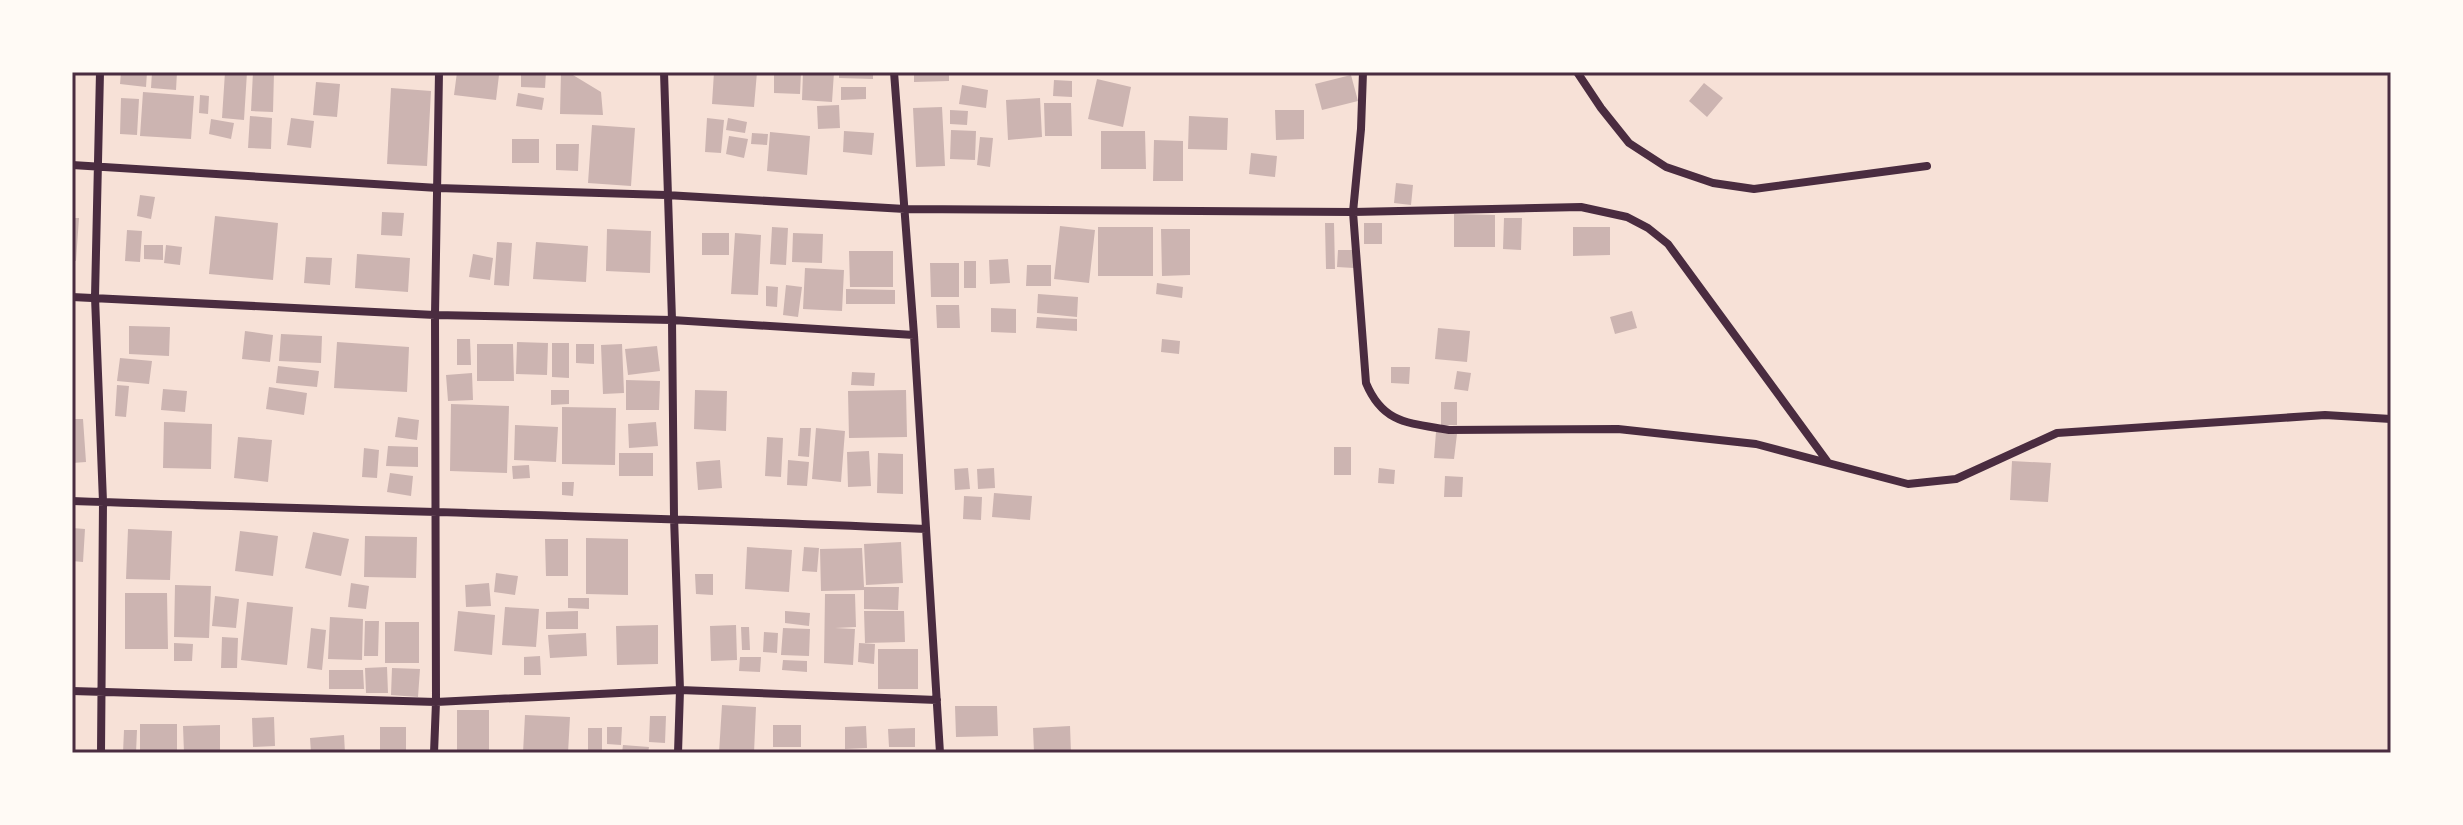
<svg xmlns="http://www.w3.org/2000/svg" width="2463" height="825" font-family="Jost,sans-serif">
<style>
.building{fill:#ccb4b1}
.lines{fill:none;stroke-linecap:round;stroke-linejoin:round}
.minor{stroke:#4a2c40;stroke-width:8}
.neatline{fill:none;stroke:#4a2c40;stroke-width:3}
</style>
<rect width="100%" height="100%" fill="#f7e1d7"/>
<path class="building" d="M121,72H147L146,87L120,84Z
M152,72H177L176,90L151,88Z
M225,72H247L244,120L222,118Z
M253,72H274L273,112L251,111Z
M457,72L499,75L496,100L454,95Z
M521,72H546L545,88L521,87Z
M561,72H568L601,92L603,115L560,114Z
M714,72H757L754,107L712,104Z
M774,72H801L800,94L774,93Z
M803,72H834L832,102L802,100Z
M839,72H873V79L839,78Z
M914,72H949V81L914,82Z
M1351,75L1358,101L1322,110L1315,84Z
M1097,79L1131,87L1123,127L1088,119Z
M1054,80L1072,81V97L1053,96Z
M316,82L340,84L337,117L313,115Z
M1704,83L1723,98L1707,117L1689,101Z
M962,85L988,90L986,108L959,104Z
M841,87H866V99L841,100Z
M391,88L431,91L427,166L387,164Z
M143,92L194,96L191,139L140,136Z
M518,93L544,98L542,110L516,106Z
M200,95L209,96L208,114L199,113Z
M121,98L139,99L137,135L120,134Z
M1040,98L1042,137L1008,140L1006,100Z
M1044,103H1071L1072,136H1045Z
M839,105L840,128L818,129L817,106Z
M942,107L945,166L916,167L913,108Z
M950,110L968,111L967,125L950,124Z
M1275,110H1304V139L1276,140Z
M250,116L272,118L271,149L248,148Z
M1189,116L1228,118L1227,150L1188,149Z
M291,118L314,121L311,148L287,145Z
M707,118L724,120L721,153L705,152Z
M728,118L747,122L745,133L726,130Z
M211,119L234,123L231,139L209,134Z
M592,125L635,128L631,186L588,183Z
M951,130L976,131L975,160L950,159Z
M844,131L874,133L872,155L843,152Z
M1101,131H1145L1146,169H1101Z
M770,132L810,136L807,175L767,171Z
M752,133L768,134L767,145L751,144Z
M729,136L748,139L744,158L726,154Z
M980,137L993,138L990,167L977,165Z
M512,139H539V163H512Z
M1154,140L1183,141V181H1153Z
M556,144H579L578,171L556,170Z
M1251,153L1277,156L1275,177L1249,174Z
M1396,183L1413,185L1411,205L1394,203Z
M140,195L155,197L151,219L137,216Z
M382,212L404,213L402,236L381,235Z
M1454,214L1495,215V247H1454Z
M215,216L278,223L273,280L209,274Z
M72,218H79L76,261L72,260Z
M1504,218H1522L1521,250L1503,249Z
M1325,223H1334L1335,269H1326Z
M1364,223H1382V244H1364Z
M1060,226L1095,230L1089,283L1054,279Z
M772,227L788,228L786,265L770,264Z
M1098,227H1153V276H1098Z
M1573,227H1610V255L1573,256Z
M607,229L651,231L650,273L606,271Z
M1161,229H1190V275L1162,276Z
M127,230L142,231L140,262L125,261Z
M702,233H729V255H702Z
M735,233L761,235L758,295L731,294Z
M793,233L823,234L822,263L792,262Z
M497,242L512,243L509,286L494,285Z
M536,242L588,246L586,282L533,279Z
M144,245H163V260L144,259Z
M166,245L182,247L180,265L164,263Z
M1338,250H1354V268L1337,267Z
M849,251H893V287H850Z
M357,254L410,258L408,292L355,288Z
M473,254L493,258L490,280L469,277Z
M306,257L332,258L330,285L304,283Z
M1008,259L1010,283L990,284L989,260Z
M964,261H976V288H964Z
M930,263H959V297H931Z
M1027,265H1051V286H1026Z
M805,268L844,270L842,311L803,309Z
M1157,283L1183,287L1182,298L1156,294Z
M786,285L802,287L798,317L783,315Z
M766,286L778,287L777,307L766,306Z
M846,289L895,290V304H846Z
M1038,294L1078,297L1077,317L1037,313Z
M936,305H959L960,328H937Z
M991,308L1016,309V333L991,332Z
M1632,311L1637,328L1615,334L1610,317Z
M1037,317L1077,319V331L1036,328Z
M129,326L170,327L169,356L129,354Z
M1438,328L1470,331L1467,362L1435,359Z
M245,331L273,335L270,362L242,359Z
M281,334L322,336L321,363L279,361Z
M457,339H470L471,365H457Z
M1162,339L1180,341L1179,354L1161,352Z
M337,342L409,347L407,392L334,388Z
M517,342L548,343L547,375L516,374Z
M552,343H569V378L552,377Z
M477,344H513L514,381H477Z
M576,344H594V364L576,363Z
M622,344L624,393L603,394L601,345Z
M657,346L660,371L628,375L625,349Z
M120,358L152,361L149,384L117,381Z
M278,366L319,371L317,387L276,383Z
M1391,367H1410L1409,384L1391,383Z
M1457,371L1471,373L1468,391L1454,389Z
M852,372L875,373L874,386L851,385Z
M472,373L473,400L448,401L446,375Z
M626,380L660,381L659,410H626Z
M117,385L129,386L126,417L115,416Z
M269,387L307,393L304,415L266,409Z
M163,389L187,391L185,412L161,410Z
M551,390H569V404L551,405Z
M695,390L727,391L726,431L694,429Z
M906,390L907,437L849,438L848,391Z
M1441,402H1457V425H1441Z
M451,404L509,406L507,473L450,471Z
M562,407L616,408L615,465L562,464Z
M398,417L419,420L417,440L395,437Z
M72,419H83L86,462L72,463Z
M164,422L212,424L211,469L163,468Z
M656,422L658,446L629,448L628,424Z
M515,425L558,427L556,462L514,460Z
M800,428H811L809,457L798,456Z
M816,428L845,431L841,482L812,479Z
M1436,432L1457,434L1454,459L1434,458Z
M238,437L272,440L268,482L234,478Z
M767,437L783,438L781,477L765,476Z
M388,446L418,447V467L386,466Z
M1334,447H1351V475H1334Z
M364,448L379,450L377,478L362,477Z
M869,451L871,486L848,487L847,452Z
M619,453H653V476H619Z
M878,453L903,454V494L877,493Z
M720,460L722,488L698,490L696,462Z
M788,460L809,462L807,486L787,485Z
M2012,461L2051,463L2048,502L2010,500Z
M529,465L530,478L513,479L512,466Z
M968,468L970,489L955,490L954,469Z
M994,468L995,488L978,489L977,469Z
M1379,468L1395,470L1394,484L1378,483Z
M390,473L413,476L411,496L387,492Z
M1445,476L1463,477L1462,497H1444Z
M562,482H574L573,496L562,495Z
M994,493L1032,496L1030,520L992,517Z
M964,496L982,497L981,520L963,519Z
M72,528L85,529L83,562L72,561Z
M128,529L172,531L170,580L126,579Z
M240,531L278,536L273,576L235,571Z
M313,532L349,539L341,576L305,568Z
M365,536L417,537L416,578L364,577Z
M586,538L628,539V595L586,594Z
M545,539H568V576H546Z
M901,542L903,583L866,585L864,544Z
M747,547L792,550L789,592L745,589Z
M804,547L819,548L817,572L802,571Z
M862,548L864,587H899L898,610L864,609V590L821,591L820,549Z
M496,573L518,576L515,595L494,592Z
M695,574H713V595L696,594Z
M351,583L369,586L366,609L348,607Z
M489,583L491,606L466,607L465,585Z
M175,585L211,586L209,638L174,637Z
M125,593H167L168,649H125Z
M825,594H855L856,627L835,628L855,629L853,665L824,663Z
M215,596L239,599L236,628L212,626Z
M568,598H589V609L568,608Z
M247,602L293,607L287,665L241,660Z
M505,607L539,609L536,647L502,645Z
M458,611L495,615L492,655L454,651Z
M578,611V629H546V612Z
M785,611L810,613L809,626L785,623Z
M864,611H904L905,642L865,643Z
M330,617L363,619L362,660L328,659Z
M365,621H379L378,656H364Z
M385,622H419V663H385Z
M658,625V664L617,665L616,626Z
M736,625L737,660L711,661L710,626Z
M741,627H749L750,650H742Z
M311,628L326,630L322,670L307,668Z
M783,628L810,629L809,656L781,655Z
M764,632L778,633L777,653L763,652Z
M586,633L587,656L550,658L548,635Z
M222,637L238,638L237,668H221Z
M174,643L193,644L192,661H174Z
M859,643L875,644L874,664L858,662Z
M878,649H918V689H878Z
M540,656L541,675H524V657Z
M740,657H761L760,672L739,671Z
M783,660L807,661V672L782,670Z
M387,667L388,693H366L365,668Z
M392,668L420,669L418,697L391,695Z
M329,670H363L364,689H329Z
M722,705L756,707L754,753H719Z
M955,706H997L998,736L956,737Z
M457,710H489V751H457Z
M525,715L570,717L568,753H523Z
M650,716H666L665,743L649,742Z
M274,717L275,746L253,747L252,718Z
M140,724H177V751L140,752Z
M220,725V753H184L183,726Z
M773,725H801V747H773Z
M866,726L867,748L845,749V727Z
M1070,726L1071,753H1034L1033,728Z
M380,727H406V753H380Z
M607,727H622L621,745L607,744Z
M588,728H602V750H588Z
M915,728V747H889L888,729Z
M124,730H137L136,753H123Z
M344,735L345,753H311L310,738Z
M623,745L649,747L648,753H622Z"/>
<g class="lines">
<path class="minor" d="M100,72L95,297L103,502L101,753
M664,72L672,320L674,517L680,690L678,753
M894,72L914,335L940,753
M1577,72L1601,108L1629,143L1666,167L1713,183L1754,189L1927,166
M72,165L438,188L666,195L905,209L1353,212L1361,129L1363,72
M72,297L435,315L672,320L914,335
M1827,461L1668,244L1648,228L1627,217L1581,207L1353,212L1366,383C1383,424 1409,423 1449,430L1618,429L1756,444L1908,484L1956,479L2057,433L2325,415L2391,419
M72,501C357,511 641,516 926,529
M72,691L436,702L680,690L937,700
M434,753L436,702L435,315L439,72"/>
</g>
<rect width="2463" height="825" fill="none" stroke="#fffaf5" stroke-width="148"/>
<rect x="74" y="74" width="2315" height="677" class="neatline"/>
</svg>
